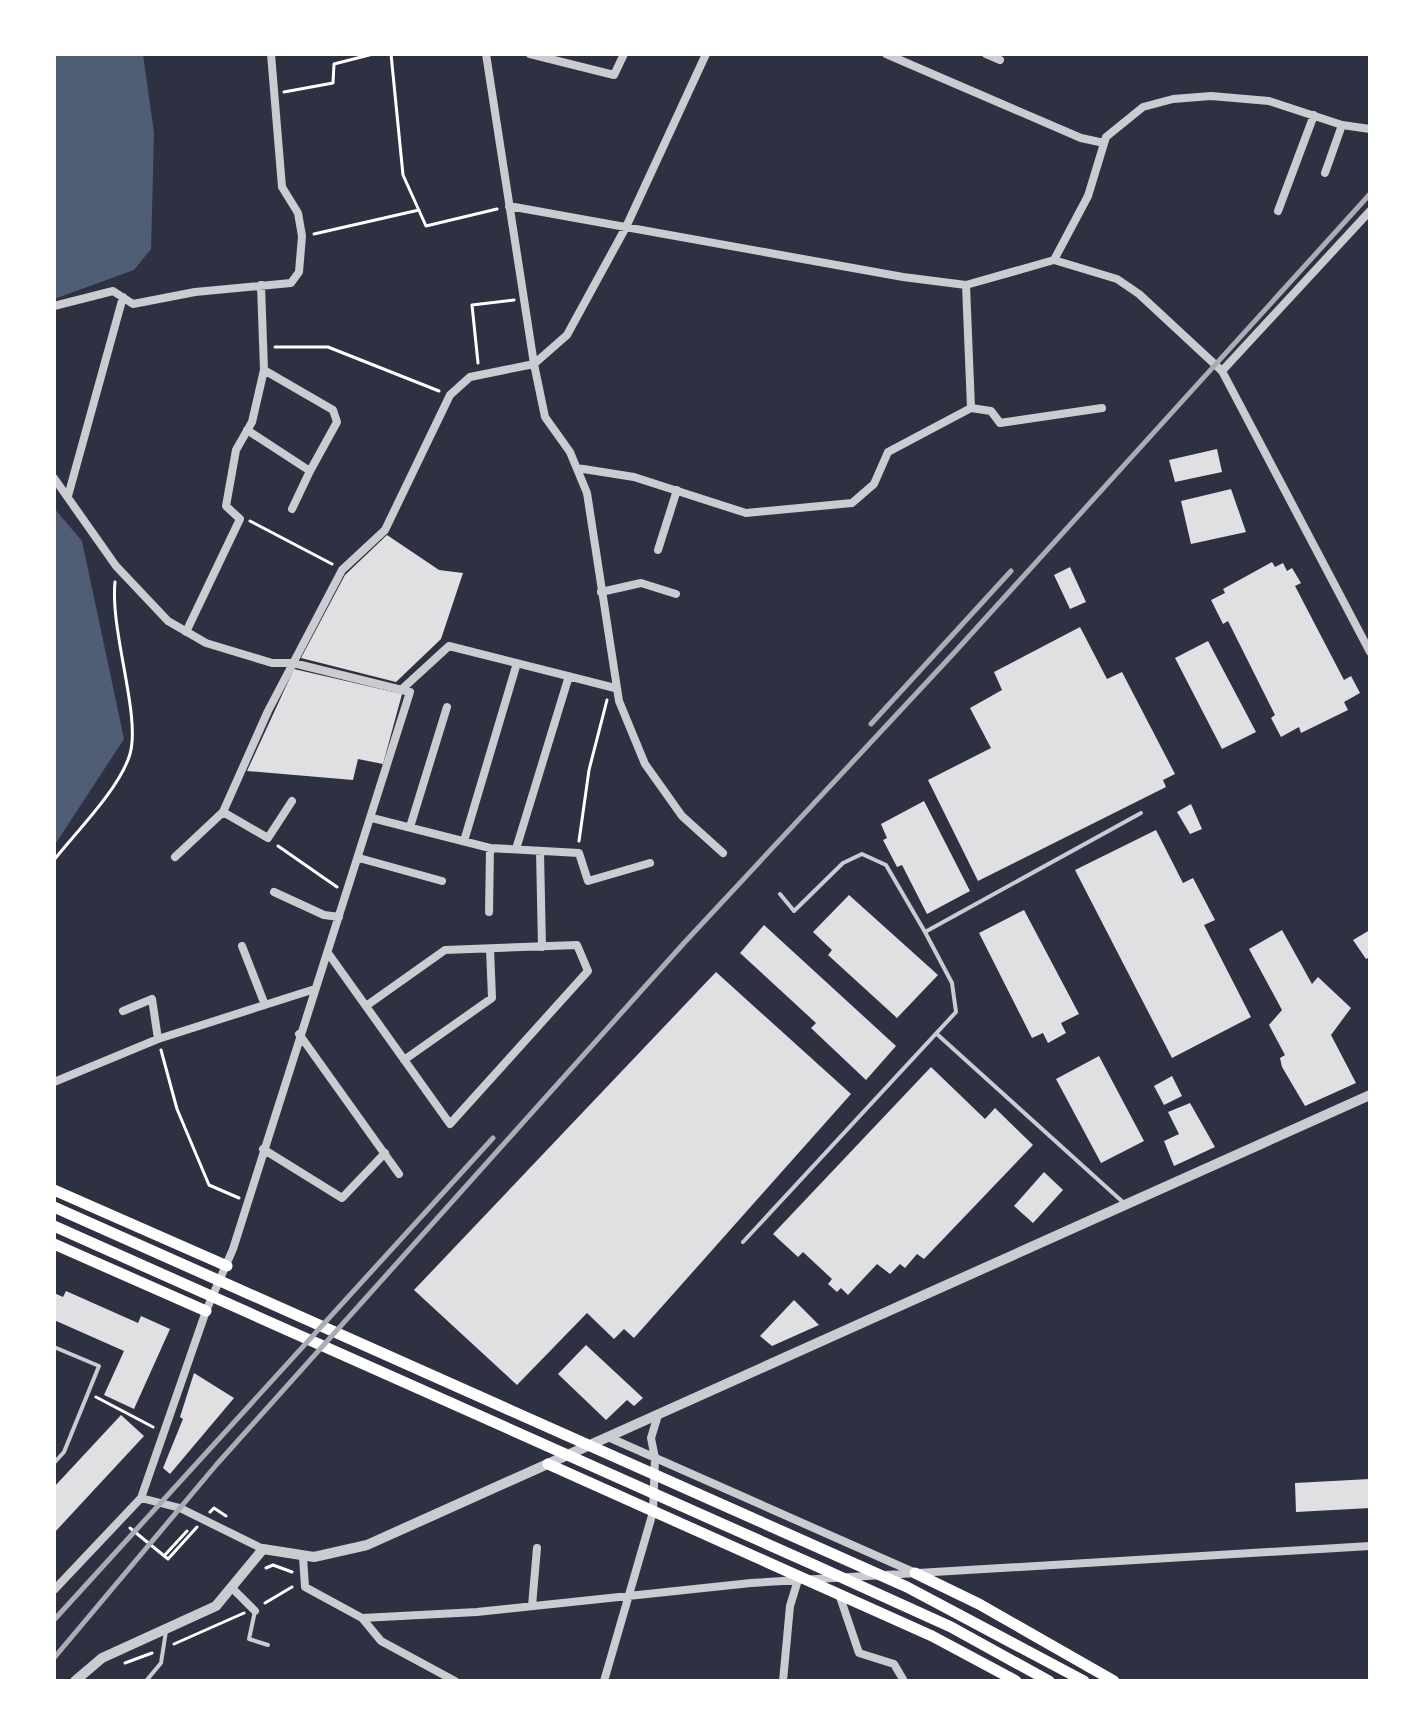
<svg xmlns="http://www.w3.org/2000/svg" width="1424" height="1735" font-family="'Source Serif 4',serif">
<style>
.water{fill:#4f5d75}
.building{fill:#e0e0e3}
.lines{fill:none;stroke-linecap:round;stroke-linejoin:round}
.path{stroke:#fff;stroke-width:3}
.service{stroke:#caccd0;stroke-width:4}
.minor{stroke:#caccd0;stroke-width:8}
.tertiary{stroke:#caccd0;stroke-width:10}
.secondary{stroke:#fff;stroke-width:11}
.rail{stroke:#abadb3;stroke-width:5}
</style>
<rect width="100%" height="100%" fill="#2d3142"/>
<path class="water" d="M54,54H143L154,133L151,249L134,270L54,299Z
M54,508L82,541L124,739L54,846Z"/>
<path class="building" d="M1217,449L1222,472L1175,482L1169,460Z
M1231,489L1246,532L1191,544L1181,501Z
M387,535L439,570L463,573L441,639L396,682L301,658L345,575Z
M1272,562L1275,567L1283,563L1287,571L1292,568L1301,583L1295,586L1344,680L1351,676L1360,693L1344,702L1348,710L1301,733L1299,727L1281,737L1271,718L1275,715L1228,621L1223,624L1211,600L1225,593L1223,589Z
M1070,567L1086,602L1070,609L1054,575Z
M1080,627L1107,679L1122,672L1175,774L1163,780L1166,787L978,881L928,780L991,748L970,708L1002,690L994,672Z
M1208,641L1256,732L1222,749L1175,658Z
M294,669L402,694L383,764L358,759L353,780L247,771Z
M924,801L970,891L927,914L902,865L897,867L883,840L887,838L881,824Z
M1191,804L1202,829L1190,834L1177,812Z
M1156,830L1183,883L1193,878L1215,920L1204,925L1251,1017L1172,1058L1075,870Z
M849,895L938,975L897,1018L828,955L832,950L813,932Z
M1024,910L1079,1014L1061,1023L1066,1033L1048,1043L1043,1033L1032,1038L979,933Z
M764,925L896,1046L866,1080L811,1028L816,1023L740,953Z
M1282,930L1312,984L1318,977L1351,1008L1331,1035L1356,1083L1305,1106L1282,1067L1280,1058L1285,1055L1269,1025L1282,1010L1249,949Z
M1370,930V957L1366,959L1353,940Z
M716,972L851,1094L634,1338L624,1329L614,1339L587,1313L517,1385L414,1290Z
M1099,1056L1144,1141L1101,1163L1056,1079Z
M931,1067L985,1119L995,1108L1033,1145L924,1259L917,1254L905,1268L900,1264L890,1274L877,1264L848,1295L841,1288L837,1292L828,1284L832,1279L803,1252L798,1257L773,1234Z
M1172,1076L1182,1096L1164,1105L1154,1086Z
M1190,1103L1215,1147L1174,1166L1164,1141L1179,1134L1168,1112Z
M1044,1172L1063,1190L1033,1223L1014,1206Z
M66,1291L138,1323L141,1316L170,1329L134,1409L104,1395L124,1351L54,1320V1293L63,1297Z
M794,1300L819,1325L772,1346L760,1336Z
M586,1345L643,1398L634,1406L627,1400L606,1420L558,1374Z
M194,1373L234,1398L170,1474L163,1468L183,1419L180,1417Z
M121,1415L144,1436L54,1533V1487Z
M1370,1479V1508L1296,1512L1295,1483Z"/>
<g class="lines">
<path class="path" d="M391,54L403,175L426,226L497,209
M284,92L333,83L334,64L373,54
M314,234L419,210
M275,347H328L439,391
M478,363L472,305L514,300
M250,521L332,564
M579,841L589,770L607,700
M278,846L337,887
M54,860C77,831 120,788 130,754C141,715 110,632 115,582
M161,1050L177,1109L209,1185L239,1198
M96,1397L153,1427
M210,1512L214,1508L226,1516
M130,1528L168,1559L197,1527
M164,1556L187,1531
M266,1568L273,1565L292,1572
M265,1603L292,1587
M174,1644L244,1613
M125,1663L152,1653"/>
<path class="service" d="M925,932L1141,813
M938,1035L1125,1204
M743,1242L956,1012L952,983L925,932L886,865L862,854L843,863L794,911L780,894
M54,1347L99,1366L64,1452L54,1463
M255,1611L249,1639L268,1645
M146,1681L161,1663L166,1631"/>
<path class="minor" d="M486,54L534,364L545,417L570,452L587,493L619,701L645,764L682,816L723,853
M530,54L614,75L624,54
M886,54L1081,138L1104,143
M986,54L1000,60
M1325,173L1342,125
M509,206L903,277L966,285L1054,260L1117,279L1139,294L1222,371L1370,652
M1278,211L1314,115
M1054,260L1088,196L1106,137L1143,107L1173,99L1211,96L1269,101L1342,125L1370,129
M966,285L971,408L991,411L1000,423L1102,408
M54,306L113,291L133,304L195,292L291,283L299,272L302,236L298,213L282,187L271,54
M1222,371L1370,211
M247,430L310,471L337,422L333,410L264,370
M577,468L634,477L746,513L852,503L874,484L888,452L971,408
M54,478L116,566L168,621L206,643L272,663H293L410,692L233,1249L206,1311L141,1498
M68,496L123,297
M292,509L310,471
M658,550L677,490
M601,592L641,583L676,594
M186,632L240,519L226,506L236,450L252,422L264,370L261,285
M401,690L449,646L615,688
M223,812L268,838L292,801
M372,818L490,848L579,853L588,881L650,863
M410,827L447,707
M464,841L517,663
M516,849L569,676
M540,851L542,947
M175,857L223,812L268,711L342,570L385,530L450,395L470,377L534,364L567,335L626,227L706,54
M359,858L442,881
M274,892L324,915L339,917
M489,912L490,848
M242,946L265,1005
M328,953L450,1124L588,971L577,945L445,950L366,1006
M123,1011L152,999L158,1039L315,989
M299,1034L399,1174
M404,1060L492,998L490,949
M54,1082L158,1039
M263,1149L342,1198L385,1153
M608,1437L911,1571
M303,1557L305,1587L362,1618L381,1641L455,1681
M233,1589L255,1611
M54,1590L141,1498L180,1508L263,1549
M839,1594L859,1653L894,1664L904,1681
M532,1606L537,1548
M362,1618L477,1612L751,1583L1370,1546
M604,1681L653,1512L655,1458L651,1438L658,1415
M783,1681L790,1606L798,1580"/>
<path class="tertiary" d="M75,1681L102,1658L216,1606L263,1549L314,1557L367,1545L1370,1095"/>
<path class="secondary" d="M54,1190L227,1266
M54,1207L907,1587L1084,1681
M54,1226L812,1564L951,1627L1049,1681
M54,1244L206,1311
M548,1464L932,1636L1016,1681
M915,1573L979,1604L1114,1681"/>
<path class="rail" d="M871,724L1011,571
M54,1620L493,1138
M54,1658L217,1464L684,943L953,654L1370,194"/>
</g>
<rect width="1424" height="1735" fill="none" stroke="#ffffff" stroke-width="112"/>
</svg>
